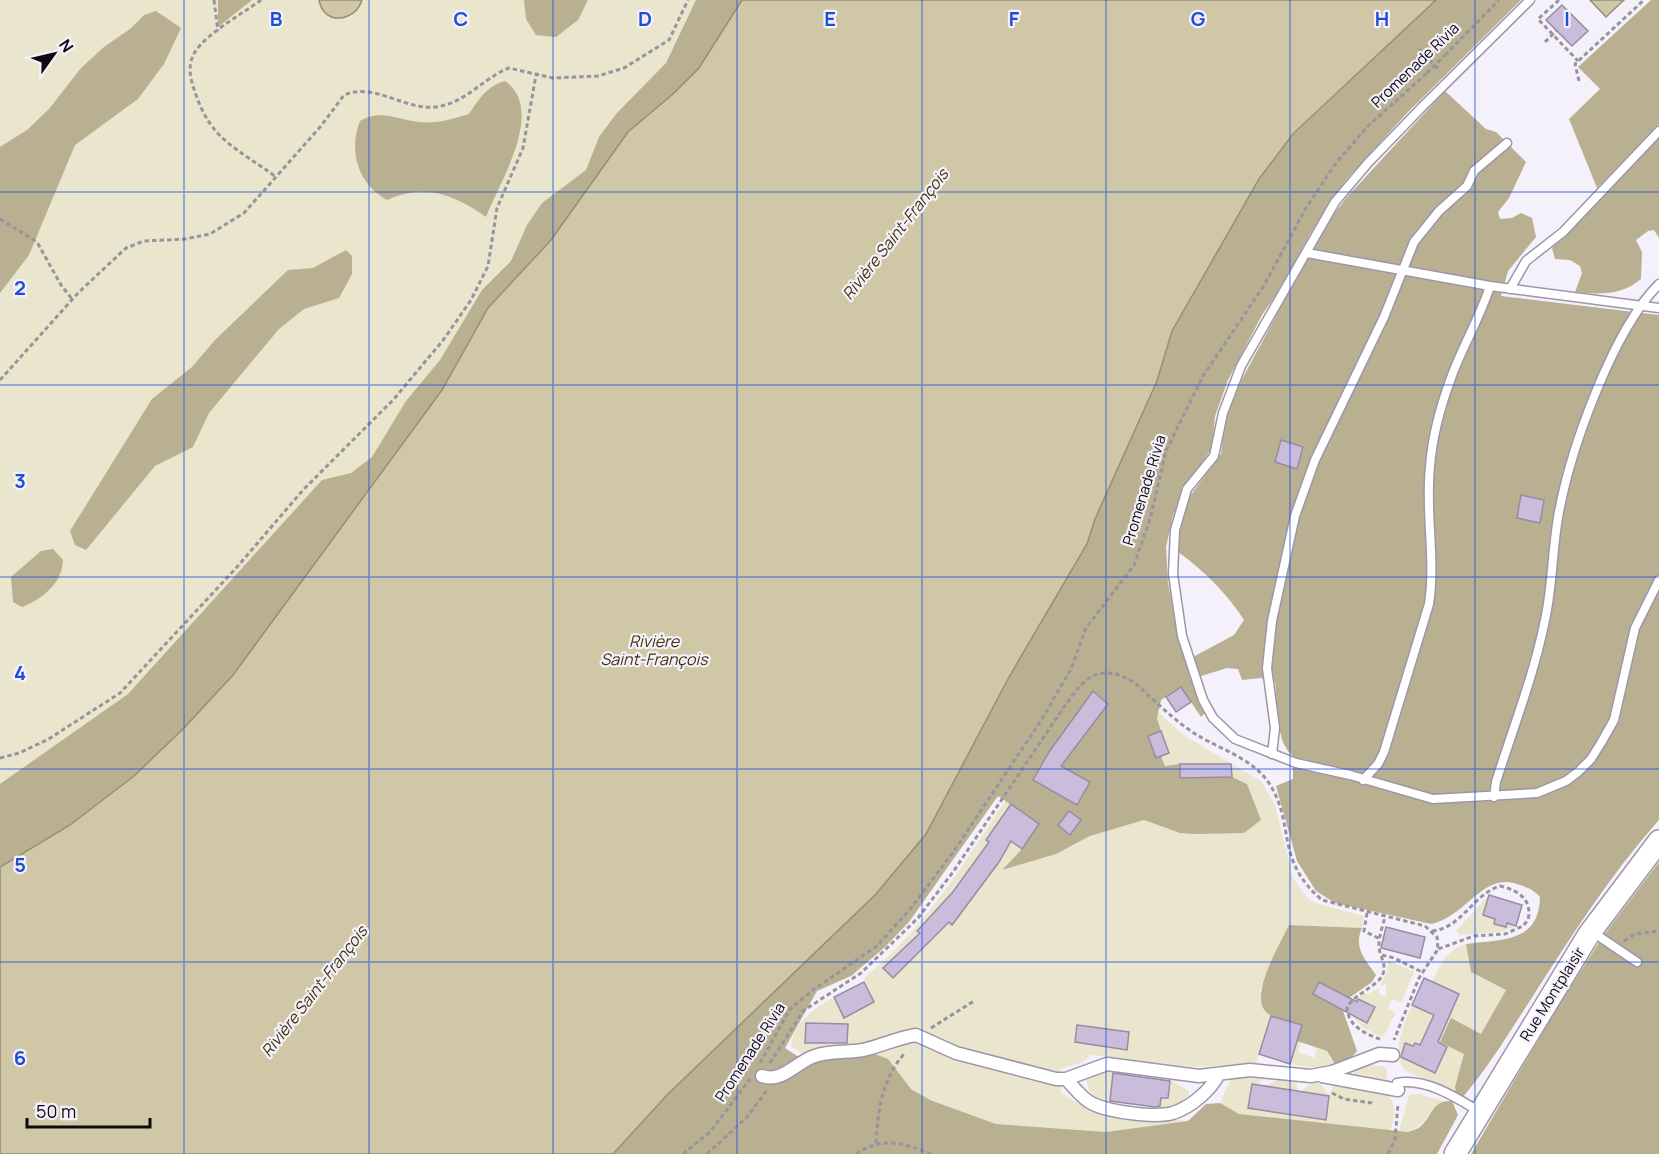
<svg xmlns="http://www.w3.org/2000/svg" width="1659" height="1154" font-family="Manrope,sans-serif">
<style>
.green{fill:#eae5cd;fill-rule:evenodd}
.forest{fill:#b8b090}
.water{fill:#cfc7a6;stroke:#958e7a;stroke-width:1.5}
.building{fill:#cabddc;stroke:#968ca3;stroke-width:1.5}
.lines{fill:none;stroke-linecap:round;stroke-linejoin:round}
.service-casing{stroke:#9e95ab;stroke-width:11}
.pedestrian-casing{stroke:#9e95ab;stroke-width:15}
.tertiary-casing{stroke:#9e95ab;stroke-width:24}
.path{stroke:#98949d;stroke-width:3;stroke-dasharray:4.5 3;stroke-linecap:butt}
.service{stroke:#fff;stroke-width:8}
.pedestrian{stroke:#fff;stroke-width:12}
.tertiary{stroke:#fff;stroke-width:21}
.path-bridge{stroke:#98949d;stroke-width:3;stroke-dasharray:4.5 3;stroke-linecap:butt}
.grid{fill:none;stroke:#1d4ed8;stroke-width:1.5;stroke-opacity:0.55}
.labels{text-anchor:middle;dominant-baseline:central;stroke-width:4.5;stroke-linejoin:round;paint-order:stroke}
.street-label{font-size:15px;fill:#0e0a12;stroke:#f5f1fb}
.water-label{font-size:16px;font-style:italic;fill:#3d3408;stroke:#f5f1fb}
.grid-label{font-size:20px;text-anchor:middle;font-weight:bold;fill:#1d4ed8;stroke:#f5f1fb;stroke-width:4.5;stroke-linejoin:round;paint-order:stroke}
</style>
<rect width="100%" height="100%" fill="#f5f1fb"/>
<path class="green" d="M0,0H742L730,21L551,240L488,308L442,390L233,675L184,728L70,825L0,867Z
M1158,712L1185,736L1261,781L1275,805L1293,878L1308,899L1318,904L1364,916L1362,928L1289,925L1260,990L1265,1011L1271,1016L1256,1063L1195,1067L1091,1055L1083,1062L1060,1069L1061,1092C1095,1121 1146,1117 1188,1121L1106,1132L996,1124L930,1100L911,1089L888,1060L818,1053L803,1054L791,1046C792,1025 816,1006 834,997L844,1017L874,1002L864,978C923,930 964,864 1005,801L1011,804L986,840L1003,852L1011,841L1022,849L1003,868L1056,854L1090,836L1144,820L1180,833H1244L1247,784L1232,777L1231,764L1165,766L1161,756L1169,752L1157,718ZM983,849L998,861L985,879L969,867ZM968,870L984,882L966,904L951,891ZM951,895L966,907L952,925L936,912ZM932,915L945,927L930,942L918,931ZM917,936L927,946L912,960L902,950ZM901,953L910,963L893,978L883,968ZM806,1023L848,1025L847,1044L805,1043ZM1107,1029L1129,1032L1127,1048L1105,1045Z
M1489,895L1483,915L1495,919L1494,924L1505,927L1507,923L1516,926L1500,932L1459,935L1457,930Z
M1466,944L1471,972L1506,990L1481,1035L1451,1018L1465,1054L1456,1094L1404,1070C1391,1052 1404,1023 1412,1005L1447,1020L1459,994L1432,982C1441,964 1446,950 1466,944Z
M1388,960L1414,972L1401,1003L1392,999L1388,1008L1396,1013L1383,1037L1363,1028L1350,1014L1367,1023L1375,1007L1358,999L1363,993L1368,994L1379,988V994L1386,997V985H1380L1387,972Z
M1297,1041L1301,1042L1298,1052L1314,1058L1317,1048L1327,1051L1335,1064L1321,1069L1290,1064Z
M1366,1065L1382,1066L1387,1069V1080L1382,1083L1356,1078L1354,1072Z
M1114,1067L1109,1103C1096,1098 1086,1093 1087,1077Z
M1247,1074L1272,1078L1263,1079L1258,1085L1252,1084L1249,1108L1326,1120L1329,1095L1302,1091L1308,1085L1316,1082L1322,1086L1329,1095L1334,1085L1386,1093C1398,1104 1395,1117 1390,1131L1239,1114L1220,1103L1232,1076Z
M1281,1077L1296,1081L1298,1091L1266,1086Z
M1170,1080L1189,1091V1095L1174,1108L1160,1109L1161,1098H1168Z
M1419,1094L1443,1101C1426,1113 1423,1134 1399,1131L1409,1095Z"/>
<path class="forest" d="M218,0H252L218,27Z
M524,0H588L578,20L556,37L536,35L526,19Z
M696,0H742L699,68L673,94L551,240L488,308L442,390L233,675L184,728L134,776L70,825L0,867V784L128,694L322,480L351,473L372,457L406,401L440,360L482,290L511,261L527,225L542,203L586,170L599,137L616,114L666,63Z
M1436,0H1521L1408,112L1346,180L1310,234L1284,283L1262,315L1228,380L1215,416L1212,448L1184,489L1173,516L1166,547L1168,583L1179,638L1190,678L1205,713L1201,717L1181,687L1161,700L1157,718L1161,731L1148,737L1156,757L1161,756L1165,766L1180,764V778L1232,777L1247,784L1261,820L1244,833L1196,834L1180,833L1144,820L1090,836L1056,854L1002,870L1022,849L1039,824L998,796L909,922L885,947L851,976L817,991L785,1048L806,1062L872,1053L888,1059L911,1089L930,1100L996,1124L1106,1132L1188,1121L1206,1104L1220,1103L1239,1114L1408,1132C1413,1130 1419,1129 1422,1125C1433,1114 1433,1100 1452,1101L1458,1115L1437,1154H613L668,1094L876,894L926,834L1009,677L1087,544L1095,519L1157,381L1172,331L1259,179L1293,135Z
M1651,0H1659V125L1597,188L1569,119L1600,89L1578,67Z
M156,11L181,28L164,64L138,99L75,145L29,255L0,293V147L27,130L49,109L81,68L104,47L130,29L144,15Z
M505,81C546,110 500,181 486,217C453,194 425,183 387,200C358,184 348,151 360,121C381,109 396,119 419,122C436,124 453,119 469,114C479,99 487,86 505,81Z
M1445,91L1486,129L1496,132L1526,162L1509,198L1498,212L1500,219L1512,218L1521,213L1532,218L1536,237L1508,271L1501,296L1659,315V820C1610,875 1570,938 1531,999C1509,1033 1489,1066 1463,1097L1456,1094L1455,1087L1464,1054L1440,1042L1451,1018L1481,1034L1506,990L1471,972L1466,944C1502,939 1539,943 1540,897C1534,890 1529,888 1520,885C1483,870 1468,916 1431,924L1335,903L1316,891L1297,861L1276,786L1293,779V756C1275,742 1278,704 1275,682L1261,678L1242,680L1238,669L1227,668L1198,677L1193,657L1234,635L1244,620C1226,592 1204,571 1177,551L1181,518L1190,496L1221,454L1225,422L1241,381L1324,227L1347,197Z
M1659,137V238L1654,230L1648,231L1636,240L1642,252L1641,279C1623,295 1599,295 1575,292L1582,273L1580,266L1570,260L1555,259L1552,248Z
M346,250L352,256V274L339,298L304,309L279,329L209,413L193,447L155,466L86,550L75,545L70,531L152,399L192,367L215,340L288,270L313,268Z
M53,549L63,560C62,584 42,599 22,607L13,602L11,577L41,551Z
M1659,862V1154H1471L1556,1010L1603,936Z
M1289,925L1362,928C1353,948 1365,959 1376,975L1372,982L1349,998L1345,996L1342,1008L1357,1051C1352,1058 1344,1062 1335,1064L1327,1051L1297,1041L1302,1025C1291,1022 1274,1020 1266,1012C1249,995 1280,944 1289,925Z"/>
<path class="water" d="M319,0H362C356,21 324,27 319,0Z
M742,0H1436L1293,134L1259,179L1172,331L1157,381L1095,519L1087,544L1009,677L926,834L876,894L668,1094L613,1154H0V867L70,825L134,776L184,728L233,675L442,390L488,308L551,240L628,132L673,94L699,68Z
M1590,0H1624L1606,17Z"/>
<path class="building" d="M1562,5L1588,31L1572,46L1546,20Z
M1281,440L1303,447L1297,469L1275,462Z
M1521,495L1544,500L1540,523L1517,518Z
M1181,687L1191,702L1176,712L1166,697Z
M1093,691L1108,704L1061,766L1090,782L1077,805L1033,780L1049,752Z
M1161,731L1169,753L1156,758L1148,736Z
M1180,764H1231L1232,777L1180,778Z
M1011,804L1039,824L1022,849L1011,841L999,862L952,925L949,922L893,978L883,968L920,933L917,931L952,893L989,842L986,840Z
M1069,811L1081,820L1070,835L1058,825Z
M1489,895L1522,905L1516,926L1507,923L1506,927L1494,924L1495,919L1483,915Z
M1386,927L1425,937L1420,958L1381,948Z
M1424,978L1459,994L1438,1042L1447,1047L1435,1073L1401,1057L1405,1043L1413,1046L1415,1043L1420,1045L1434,1015L1412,1005Z
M864,982L874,1002L844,1018L834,997Z
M1319,982L1357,1002L1358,999L1375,1007L1367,1023L1313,994Z
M1271,1016L1302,1025L1290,1064L1259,1054Z
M806,1023L848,1024L847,1043H805Z
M1077,1025L1129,1032L1127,1050L1075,1042Z
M1113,1073L1170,1081L1168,1098H1161L1160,1106L1155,1107L1110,1101Z
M1252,1084L1329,1096L1326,1120L1248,1108Z"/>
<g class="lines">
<defs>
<path id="service" d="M1530,0L1422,107L1368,163L1335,202L1241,366L1223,413L1214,456L1187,489L1175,530L1173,574L1182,636L1203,700L1213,718L1235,739L1296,763L1350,775L1433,799L1537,793L1566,781L1578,772L1591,759L1601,743L1614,720L1635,628L1659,580
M1307,253L1490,286L1659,308
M1510,289L1526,261L1563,232L1659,131
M1272,754L1275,728L1267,668L1272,621L1295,516L1315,460L1384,317L1414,242L1439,211L1467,186L1474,171L1507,143
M1363,780L1378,764L1384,752L1429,604C1436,558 1425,513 1430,467C1432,438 1441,405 1451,378C1462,347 1480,318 1490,286
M1494,797L1496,782C1513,728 1534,675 1545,620C1553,584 1552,548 1559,512C1571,448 1613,330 1659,284
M1591,931L1637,962
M1397,1083C1425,1077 1457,1098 1480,1112"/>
<path id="pedestrian" d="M762,1076C781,1083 795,1064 812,1057C828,1050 846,1053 863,1050C881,1046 897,1038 916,1035L956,1053L1056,1079H1066L1107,1064L1199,1076L1250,1070L1311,1076L1332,1072L1379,1054L1393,1055
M1322,1076L1398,1090
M1066,1079C1074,1087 1082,1099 1093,1104C1110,1112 1155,1118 1173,1113C1191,1107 1210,1091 1219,1074"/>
<path id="tertiary" d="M1455,1154L1589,934L1659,841"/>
</defs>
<use href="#service" class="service-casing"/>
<use href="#pedestrian" class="pedestrian-casing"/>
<use href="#tertiary" class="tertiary-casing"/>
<path class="path" d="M214,0L218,31
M261,0C242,14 207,33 195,52C187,65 190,78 195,92C211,141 237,148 276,177
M1559,0L1538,19L1578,61
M1545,42L1557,30
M1419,49L1440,71
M1445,55L1499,0
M1579,81L1575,64L1644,0
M0,219L37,242L61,285L72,299
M0,380L79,292L126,248L144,241L185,239L210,234L244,213L321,126L344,95C374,82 404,110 435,107C465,104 483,78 509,68L553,78L598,76L624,68L669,40L688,0
M0,758L19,753L47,740L120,693L237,567L303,490L394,399L444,339L471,300L488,266L497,208L523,148L536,75
M1367,913L1364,931L1380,939
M1432,931C1462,928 1472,895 1500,886C1517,890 1533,899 1528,920L1523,926L1505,934L1474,936L1438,949
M1624,941L1635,934L1659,931
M1382,955L1394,958L1422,972
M931,1028L974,1001
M1380,1039C1365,1034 1347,1025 1347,1007C1356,994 1369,990 1379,980C1391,967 1378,957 1379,944C1379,936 1383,925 1385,917
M760,1063L790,1009L813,990L877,946L911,908L954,851L1042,719L1071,669L1086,628L1134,565L1150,519L1166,451L1203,376L1263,287L1306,208L1336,163L1368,126L1427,73
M770,1063L803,1011L861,973L918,918L953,872L1064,707C1075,693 1085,674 1104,673C1119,672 1134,681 1144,691C1161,707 1178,723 1197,735C1220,749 1253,759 1269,783C1296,825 1274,859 1322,900L1425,926L1437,937L1438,949L1419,978L1394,1040
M1332,1093L1344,1099L1372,1103
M876,1143C878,1110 882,1078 905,1053
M683,1154L710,1132L750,1079
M707,1154L747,1117L768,1089
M856,1154C882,1136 904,1143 931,1154
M1388,1154L1395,1139L1398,1104"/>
<use href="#service" class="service"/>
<use href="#pedestrian" class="pedestrian"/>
<use href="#tertiary" class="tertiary"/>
<path class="path-bridge" d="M1427,73L1445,55"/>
</g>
<path class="grid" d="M184,0V1154M369,0V1154M553,0V1154M737,0V1154M922,0V1154M1106,0V1154M1290,0V1154M1475,0V1154M0,192H1659M0,385H1659M0,577H1659M0,769H1659M0,962H1659"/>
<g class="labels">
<g class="street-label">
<text transform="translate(1415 65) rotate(-44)">Promenade Rivia</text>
<text transform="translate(1144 490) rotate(-73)">Promenade Rivia</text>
<text transform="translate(1552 994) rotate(-58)">Rue Montplaisir</text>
<text transform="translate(750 1052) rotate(-57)">Promenade Rivia</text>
</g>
<g class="water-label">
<text transform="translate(895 234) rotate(-52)">Rivière Saint-François</text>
<text x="654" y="641">Rivière<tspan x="654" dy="18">Saint-François</tspan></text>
<text transform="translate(314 991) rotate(-52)">Rivière Saint-François</text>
</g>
</g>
<g class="grid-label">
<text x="276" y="26">B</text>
<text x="461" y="26">C</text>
<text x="645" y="26">D</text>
<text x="830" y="26">E</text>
<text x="1014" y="26">F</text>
<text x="1198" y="26">G</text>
<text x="1382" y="26">H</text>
<text x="1567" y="26">I</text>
<text x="20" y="295">2</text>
<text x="20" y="488">3</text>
<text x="20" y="680">4</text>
<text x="20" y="872">5</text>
<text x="20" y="1065">6</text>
</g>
<g transform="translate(54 54) rotate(56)" stroke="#f5f1fb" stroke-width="4.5" paint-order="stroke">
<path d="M0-4.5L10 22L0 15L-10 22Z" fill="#0e0a12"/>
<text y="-9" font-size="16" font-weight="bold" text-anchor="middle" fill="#0e0a12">N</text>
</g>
<path d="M27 1118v9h123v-9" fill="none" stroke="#0e0a12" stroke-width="3"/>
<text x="36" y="1118" font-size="18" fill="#0e0a12" stroke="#f5f1fb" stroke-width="4.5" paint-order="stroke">50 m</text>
</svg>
